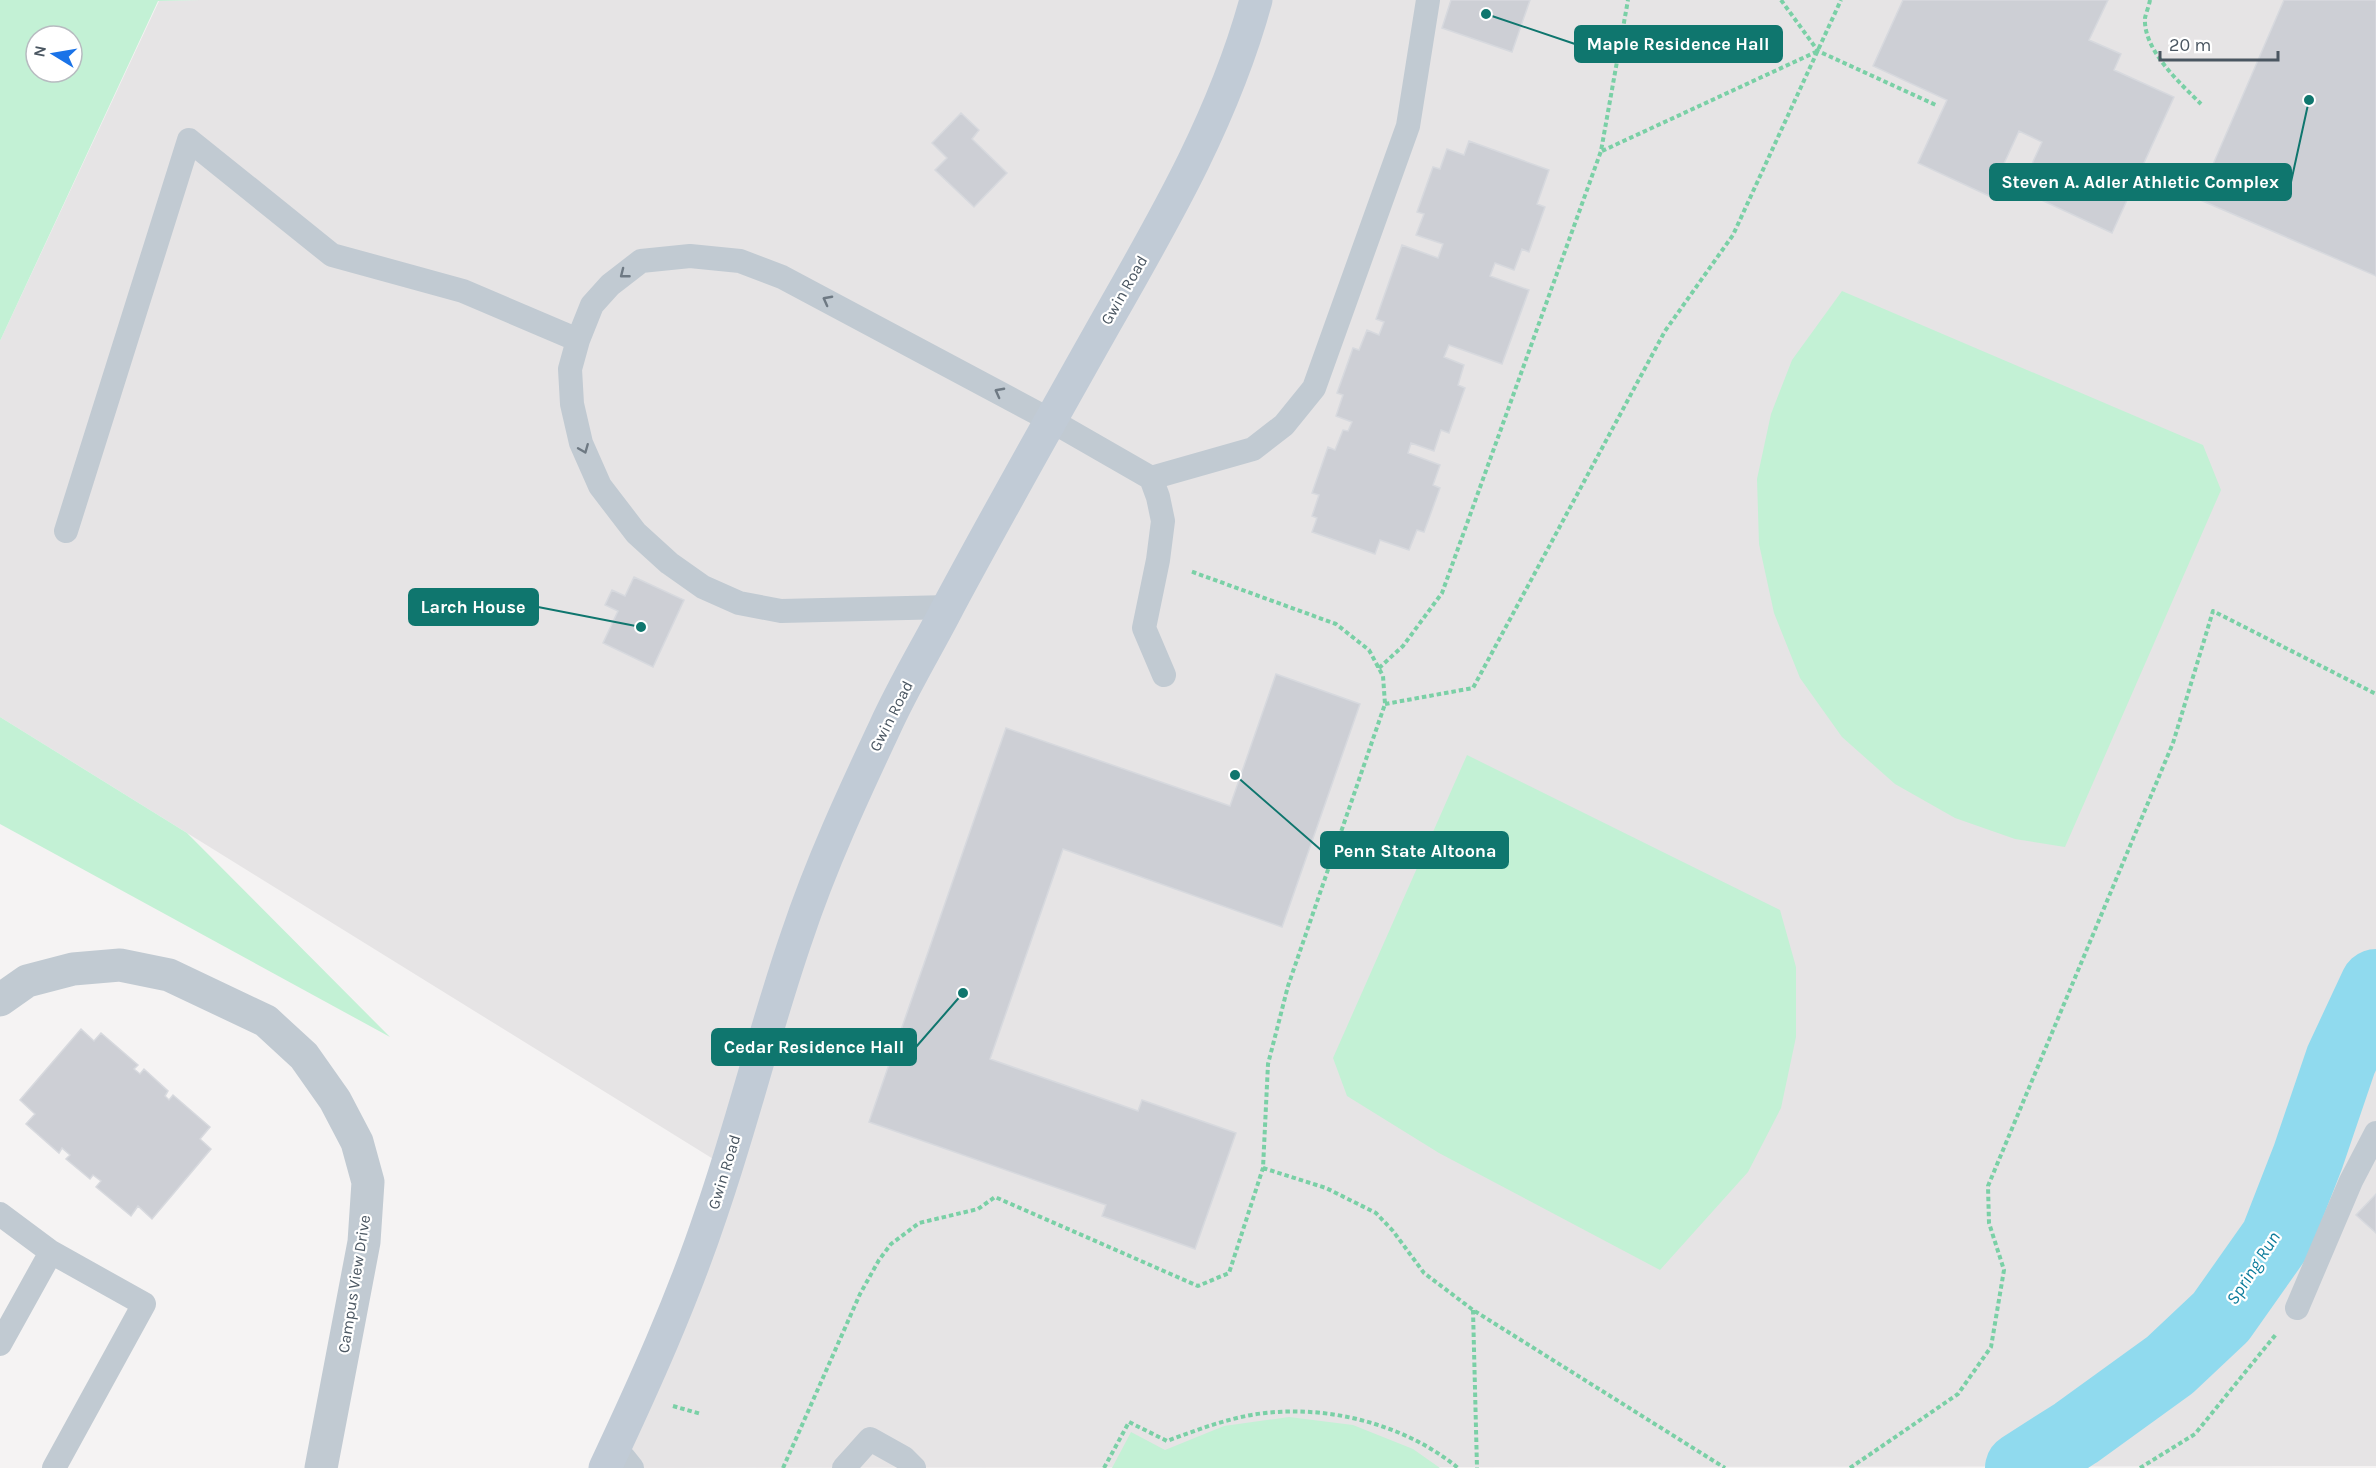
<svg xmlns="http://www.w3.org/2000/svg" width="2376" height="1468" font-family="Karla,sans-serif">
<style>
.education{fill:#e6e4e5}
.green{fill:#c3f1d5;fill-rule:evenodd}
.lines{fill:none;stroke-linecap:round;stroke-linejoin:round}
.river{stroke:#90daee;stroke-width:72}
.building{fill:#cdcfd5;stroke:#d7d9de;stroke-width:1.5}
.path{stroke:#7ad0a6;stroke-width:4;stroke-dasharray:4.5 3;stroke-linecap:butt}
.lane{stroke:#c1cad2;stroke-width:24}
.street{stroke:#c1cad2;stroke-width:33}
.secondary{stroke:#c1cbd6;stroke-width:33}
.oneway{stroke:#6e7983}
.labels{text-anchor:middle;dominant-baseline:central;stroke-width:4.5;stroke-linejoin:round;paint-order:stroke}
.street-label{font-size:16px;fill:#4a5661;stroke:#fff}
.water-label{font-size:18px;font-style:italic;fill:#0c7c9b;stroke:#fff}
.leader{fill:none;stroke:#0f766e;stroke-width:2}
.callout-dot{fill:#0f766e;stroke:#fff;stroke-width:2}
.callout{fill:#0f766e;stroke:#0f766e;stroke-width:2}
.callout-label{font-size:18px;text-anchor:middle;font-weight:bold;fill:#fff}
</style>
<rect width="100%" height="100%" fill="#f5f3f3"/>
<path class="education" d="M200,0H2376V1466L619,1468L739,1175L0,717V341L159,1Z"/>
<path class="green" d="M0,0H200L158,1L0,341ZM36,36H72V72H36Z
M1842,291L2203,445L2221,490L2065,847L2015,839L1955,818L1895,784L1842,737L1800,678L1774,613L1759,544L1757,479L1771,414L1792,360Z
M0,717L187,833L390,1037L0,824Z
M1467,755L1780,910L1796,967V1037L1781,1108L1748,1172L1660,1270L1439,1153L1347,1096L1333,1058Z
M1289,1417L1353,1425L1413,1449L1440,1468H1112L1131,1432L1165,1450L1224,1426Z"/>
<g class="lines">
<path class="river" d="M2021,1468L2076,1433L2170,1365L2221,1317L2276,1239L2308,1157L2341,1060L2376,985"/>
</g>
<path class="building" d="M1451,0H1530L1512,52L1442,28Z
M1903,0H2108L2089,40L2121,54L2114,70L2174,97L2112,233L2020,190L2042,142L2019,131L1989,196L1918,163L1947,100L1873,66Z
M2284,0H2376V276L2198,199Z
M961,113L979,130L972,139L1007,173L974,207L935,170L947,158L932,143Z
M1469,141L1549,170L1537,204L1545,207L1529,252L1522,249L1514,270L1495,263L1490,276L1529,290L1502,364L1449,345L1444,357L1464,365L1458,385L1465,388L1449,433L1441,430L1434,451L1411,443L1408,453L1440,465L1433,485L1440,488L1424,532L1417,530L1409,550L1380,540L1375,554L1312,532L1317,518L1312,516L1319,495L1312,493L1328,447L1335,450L1343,430L1348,431L1352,422L1336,416L1343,395L1337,393L1353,348L1359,350L1367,330L1379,335L1384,322L1376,319L1402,245L1438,258L1443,244L1416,235L1424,214L1417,212L1433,167L1440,169L1447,149L1464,155Z
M634,577L684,600L653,667L603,643L618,611L605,605L612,590L625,596Z
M1276,674L1360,704L1282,927L1063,849L990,1059L1138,1111L1142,1100L1236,1133L1195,1249L1102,1216L1106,1205L869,1122L1006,728L1230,806Z
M81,1029L94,1041L101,1033L138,1065L134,1069L140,1074L144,1069L168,1091L165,1096L169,1100L173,1095L210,1127L200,1139L211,1149L152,1219L138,1206L131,1216L96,1187L101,1181L93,1175L90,1179L66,1159L70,1155L62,1148L59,1153L26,1124L35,1114L20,1100Z
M2376,1194V1233L2356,1215Z"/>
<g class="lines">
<path class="path" d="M1781,0L1818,51L1938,106
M2150,0C2149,6 2146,13 2145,18C2143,50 2180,83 2201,104
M1602,151L1818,51
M1379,668L1403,646L1442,593L1601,151L1628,0
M1385,704L1473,688L1665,331L1733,235L1841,0
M1263,1168L1326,1188L1376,1213L1393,1231L1424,1273L1473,1310L1725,1468
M1473,1310L1477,1468
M673,1406L701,1414
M783,1468L860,1294L879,1260L891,1244L919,1223L978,1209L995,1197L1198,1286L1229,1273L1263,1168L1268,1064L1288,986L1385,704L1383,676L1369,650L1336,624L1190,571
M1104,1468L1129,1422L1167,1441C1191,1432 1215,1423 1241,1417C1313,1401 1400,1420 1458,1468
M1850,1468L1958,1394L1991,1347L2004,1270L1989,1223L1988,1186L2173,743L2213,611L2376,694
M2140,1468L2195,1434L2277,1333"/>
<path class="lane" d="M1151,478L1253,449L1284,425L1314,388L1408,126L1428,0
M66,531L189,140L332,255L463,291L578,340
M949,607L781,611L739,603L703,587L669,563L636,533L600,486L581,443L572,404L570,369L578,340L592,305L610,285L641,261L690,256L740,261L782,277L1050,420L1151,478L1158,497L1163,521L1158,560L1144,628L1164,675
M0,1214L51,1252
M2297,1308L2351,1181L2376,1133
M0,1344L51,1252L144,1304L54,1468
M613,1452L624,1458L632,1468
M844,1468L870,1439L904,1458L914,1468"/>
<path class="street" d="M0,1000L27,981L73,969L120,965L169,975L266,1021L304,1056L335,1100L357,1142L368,1182L364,1242L321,1468"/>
<path class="secondary" d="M605,1468C644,1385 682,1301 711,1214C743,1122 765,1028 797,936C821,864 853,795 885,727C904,685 928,646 949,605C1000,510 1053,416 1106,322C1166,217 1224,117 1256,0"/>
</g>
<defs><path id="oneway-chevron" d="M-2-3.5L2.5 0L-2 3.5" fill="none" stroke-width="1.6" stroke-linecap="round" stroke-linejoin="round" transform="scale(1.5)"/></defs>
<g class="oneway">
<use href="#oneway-chevron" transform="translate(624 274) rotate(142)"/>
<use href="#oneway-chevron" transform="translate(827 300) rotate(-152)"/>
<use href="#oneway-chevron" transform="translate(999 392) rotate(-152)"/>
<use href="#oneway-chevron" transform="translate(584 449) rotate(68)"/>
</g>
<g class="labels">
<g class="street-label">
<text transform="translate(1124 290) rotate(-60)">Gwin Road</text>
<text transform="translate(891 716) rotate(-63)">Gwin Road</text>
<text transform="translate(724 1172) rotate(-73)">Gwin Road</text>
<text transform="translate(354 1284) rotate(-81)">Campus View Drive</text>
</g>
<g class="water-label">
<text transform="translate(2253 1268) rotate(-57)">Spring Run</text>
</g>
</g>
<path class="leader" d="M1486 14L1575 44M2309 100L2291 182M641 627L538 607M1235 775L1321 850M963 993L916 1047"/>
<g class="callout-dot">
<circle cx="1486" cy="14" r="6"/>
<circle cx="2309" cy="100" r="6"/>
<circle cx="641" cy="627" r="6"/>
<circle cx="1235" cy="775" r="6"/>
<circle cx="963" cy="993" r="6"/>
</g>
<g class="callout">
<rect x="1575" y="26" width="207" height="36" rx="6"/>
<rect x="1990" y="164" width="301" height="36" rx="6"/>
<rect x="409" y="589" width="129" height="36" rx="6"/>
<rect x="1321" y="832" width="187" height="36" rx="6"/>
<rect x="712" y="1029" width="204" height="36" rx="6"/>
</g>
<g class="callout-label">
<text x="1678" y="50">Maple Residence Hall</text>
<text x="2140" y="188">Steven A. Adler Athletic Complex</text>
<text x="473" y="613">Larch House</text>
<text x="1415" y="857">Penn State Altoona</text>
<text x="814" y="1053">Cedar Residence Hall</text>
</g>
<g transform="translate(54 54) rotate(281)"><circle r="28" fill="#ffffff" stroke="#b7bbc0" stroke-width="1.5"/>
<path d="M0-4.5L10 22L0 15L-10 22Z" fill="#1a73e8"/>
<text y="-9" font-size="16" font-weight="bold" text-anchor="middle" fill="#4a5661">N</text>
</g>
<path d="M2160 51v9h118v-9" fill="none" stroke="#4a5661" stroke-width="3"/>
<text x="2169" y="51" font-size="18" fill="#4a5661" stroke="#ffffff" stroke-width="4.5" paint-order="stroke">20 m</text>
</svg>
